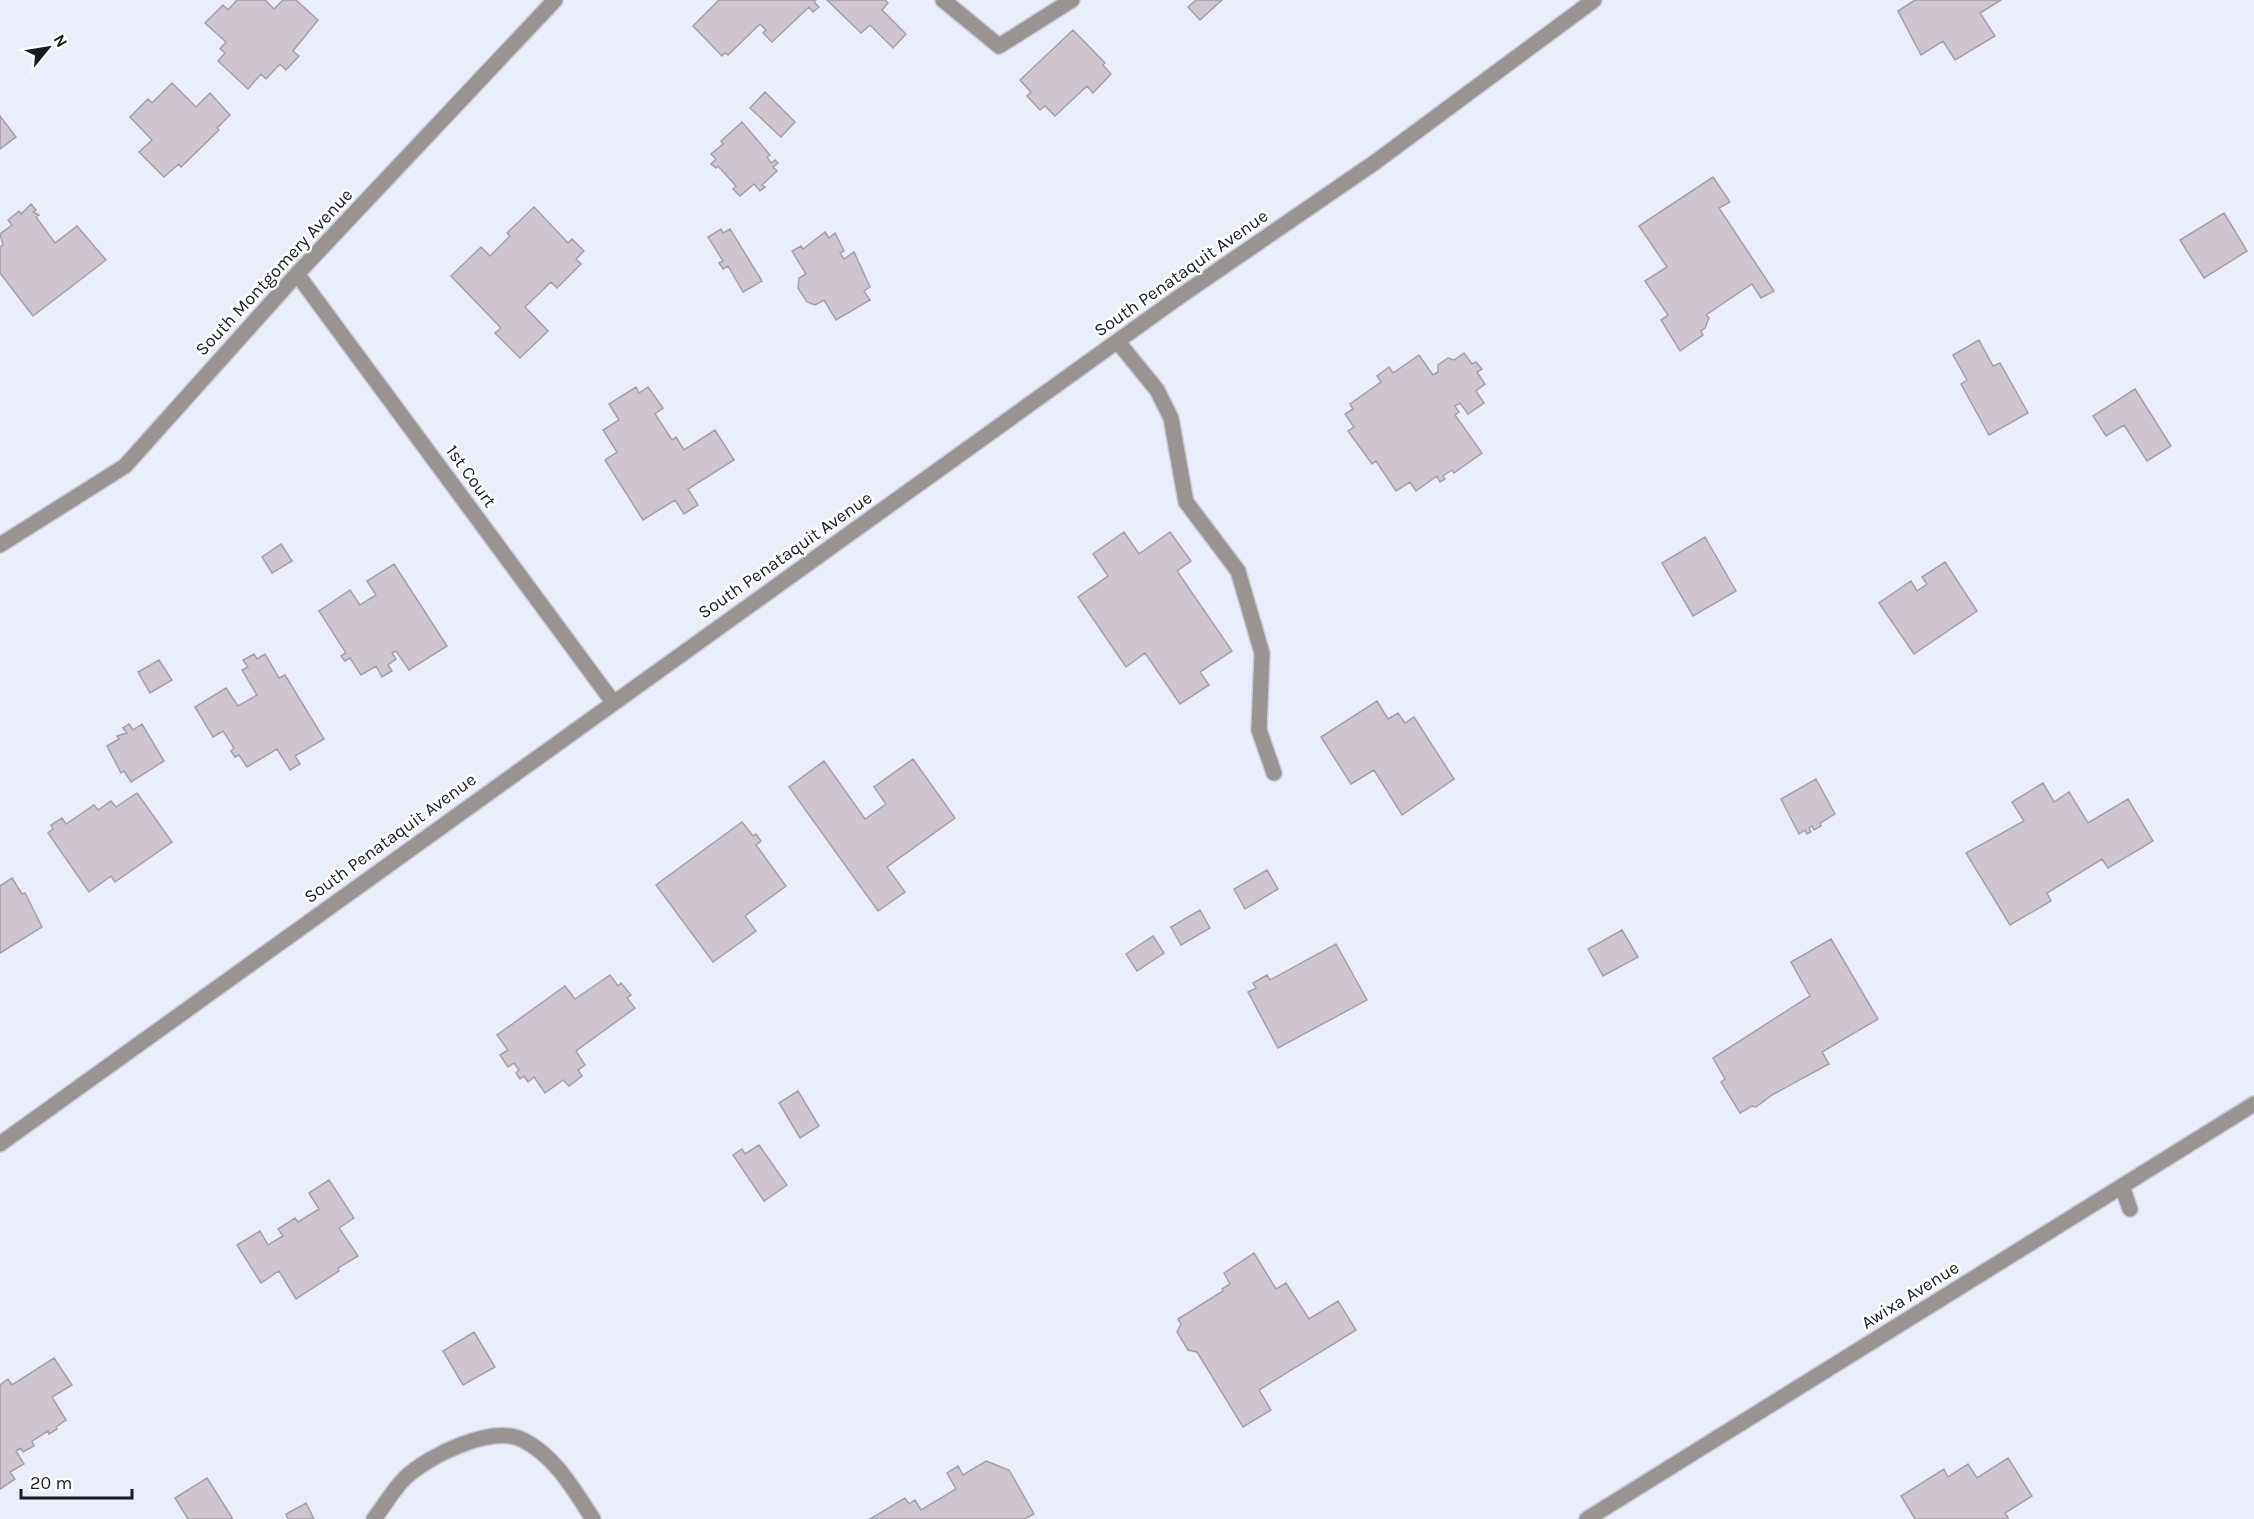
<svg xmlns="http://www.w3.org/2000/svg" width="2254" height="1519" font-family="Karla,sans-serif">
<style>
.building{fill:#cec5cf;stroke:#a69ea7;stroke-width:1.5}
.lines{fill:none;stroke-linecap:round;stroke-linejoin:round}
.lane-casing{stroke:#c9ccd7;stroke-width:18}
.street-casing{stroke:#c9ccd7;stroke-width:18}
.lane{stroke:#999392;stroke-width:15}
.street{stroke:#999392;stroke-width:15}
.labels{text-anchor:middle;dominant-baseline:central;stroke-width:5;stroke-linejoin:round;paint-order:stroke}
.street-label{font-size:18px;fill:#1a1b20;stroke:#fff}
</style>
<rect width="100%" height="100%" fill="#eaeefa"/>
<path class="building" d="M237,0H265L274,9L283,0H296L318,20L293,51L299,56L286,70L280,64L266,79L261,74L248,89L218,61L225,53L220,49L226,42L205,23L223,5L228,10Z
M719,0H816L814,2L819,7L813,12L809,7L772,42L763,33L766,30L760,24L728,55L725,53L722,56L693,26Z
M827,0H885L888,3L882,10L906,34L893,48L870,25L861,33Z
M1196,0H1222L1200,20L1188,7Z
M1915,0H2001L1980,13L1995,36L1955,60L1943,41L1921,55L1898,11Z
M1073,30L1105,63L1103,65L1111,74L1093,93L1087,86L1055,116L1045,106L1040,110L1027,96L1031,92L1020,80Z
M172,83L196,107L210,93L230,115L217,128L219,130L181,167L179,164L164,177L139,152L152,140L130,117L148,99L152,103Z
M765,92L795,122L781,137L750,108Z
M0,116L16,137L0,149Z
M742,122L770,155L767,157L771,163L775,160L778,163L773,167L777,171L762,185L765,187L760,191L754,184L740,196L733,189L736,186L718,166L716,168L711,164L716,159L711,154L723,144L721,141Z
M1713,177L1730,202L1719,208L1774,291L1761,298L1752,284L1706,315L1709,318L1705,328L1701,331L1703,335L1680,351L1661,320L1668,315L1645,281L1667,267L1639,226Z
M31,204L36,210L33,212L39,215L36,217L55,243L77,226L106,260L33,316L0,273V247L3,245L0,234L12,225L8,220L19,211L21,214Z
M534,207L568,243L572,239L584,251L576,259L581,264L557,288L551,282L525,307L548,331L520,358L495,333L501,328L451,276L481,247L490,256L510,236L507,233Z
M2224,213L2247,251L2204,278L2180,240Z
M721,229L723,233L730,229L762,281L743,292L728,266L723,269L719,263L723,261L708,237Z
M825,232L829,238L835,233L844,251L840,253L844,259L854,252L870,287L864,291L870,300L836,320L824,300L815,305L807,302L798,288L799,278L806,274L792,251L801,246L803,249Z
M1979,340L1993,366L2000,363L2028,413L1989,435L1961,384L1967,380L1953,355Z
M1464,353L1472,364L1476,362L1482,369L1477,372L1485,384L1476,391L1484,403L1468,414L1460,403L1455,406L1459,412L1455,415L1482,453L1454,473L1452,470L1443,476L1445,479L1440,482L1437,476L1416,491L1410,482L1396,491L1376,461L1372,464L1348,431L1354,427L1345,414L1353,409L1350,404L1381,382L1377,376L1389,367L1393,373L1419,355L1433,375L1438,372V365L1448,358L1454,360Z
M636,387L639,393L648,387L663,408L655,414L672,440L676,437L684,450L715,430L734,460L688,489L698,505L684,514L675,500L643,520L605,460L617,452L603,430L619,420L609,404Z
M2135,389L2171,446L2147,461L2124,425L2106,436L2093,416Z
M1124,532L1139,554L1170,532L1191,561L1177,571L1232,651L1200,672L1209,685L1180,704L1145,653L1126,667L1078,597L1108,576L1093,554Z
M1705,537L1736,591L1693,616L1662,563Z
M281,544L292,561L272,573L262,557Z
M1945,562L1977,611L1914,654L1879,603L1911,581L1917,591L1927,584L1922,577Z
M394,564L447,646L409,670L396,651L392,653L396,659L388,665L392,671L382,677L376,666L361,675L350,658L345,661L341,656L346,653L319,611L350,590L360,605L376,595L367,581Z
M254,654L257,659L265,654L279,678L285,675L324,739L295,756L300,764L290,770L277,749L247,767L239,755L235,757L231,751L234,748L223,731L213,737L195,707L226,688L238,706L257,695L242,670L248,667L243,660Z
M159,660L172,680L150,693L138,672Z
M1377,701L1388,719L1398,713L1405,723L1414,717L1454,779L1402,815L1374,770L1351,784L1321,737Z
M129,724L133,730L142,724L164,761L131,782L124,771L121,773L107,746L119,739L117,736L127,733L123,728Z
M913,759L955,818L887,867L905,892L878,911L789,787L824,761L865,819L886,804L874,787Z
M1816,779L1835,814L1820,823L1821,826L1814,830L1812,826L1809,828L1811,832L1807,834L1805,830L1799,834L1781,799Z
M2043,783L2054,802L2069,792L2088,823L2128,799L2153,841L2108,868L2102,859L2047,893L2051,901L2010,925L1966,853L2024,821L2012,802Z
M137,793L172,842L115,882L111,876L89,892L48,833L53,829L51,825L62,818L66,824L94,805L98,810L111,801L116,807Z
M742,822L753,836L756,834L761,841L756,845L786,886L745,916L756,931L713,962L656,885Z
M1267,870L1278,889L1245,909L1234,889Z
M12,878L22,894L25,893L42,927L0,953V886Z
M1200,910L1210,928L1181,945L1171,927Z
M1622,930L1638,957L1603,976L1588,949Z
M1153,936L1164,953L1137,971L1126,954Z
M1831,939L1878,1019L1822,1052L1829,1064L1772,1095L1756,1107L1752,1106L1740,1113L1721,1082L1725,1079L1713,1058L1810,996L1791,962Z
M1336,944L1367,1000L1278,1048L1248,992L1256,988L1253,983L1267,975L1270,980Z
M610,975L618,986L621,983L631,995L627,998L635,1008L576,1051L585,1065L578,1070L582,1076L569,1086L563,1080L545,1093L534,1077L528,1082L524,1076L520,1079L516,1073L519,1070L514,1063L508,1067L500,1055L508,1050L497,1035L565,986L575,999Z
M798,1091L819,1126L800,1138L779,1103Z
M759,1145L787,1185L764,1201L733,1155L742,1149L745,1154Z
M329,1180L354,1218L339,1228L358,1256L338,1268L339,1271L296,1299L279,1271L261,1283L237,1245L260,1231L268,1245L283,1236L278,1229L295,1218L298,1222L319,1209L309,1193Z
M1254,1253L1276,1289L1286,1283L1309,1319L1338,1301L1356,1330L1259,1390L1271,1410L1243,1427L1197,1352L1188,1350L1177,1332L1181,1324L1178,1319L1223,1291L1222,1289L1230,1284L1224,1273Z
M474,1332L495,1367L463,1385L443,1351Z
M54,1358L72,1385L52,1397L66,1420L56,1427L57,1429L49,1434L48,1431L32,1441L34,1446L23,1452L21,1448L16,1451L24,1464L10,1472L15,1479L0,1489V1385L8,1379L12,1385Z
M2008,1458L2032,1496L2005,1513L2009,1519H1915L1901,1496L1944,1469L1948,1477L1968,1464L1977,1478Z
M986,1461L1009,1470L1034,1514L1025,1519H870L905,1498L909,1504L915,1500L921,1510L956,1489L947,1473L958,1466L963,1475Z
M207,1478L233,1519H188L175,1498Z
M306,1503L314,1519H288L286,1514Z"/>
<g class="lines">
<defs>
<path id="lane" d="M943,0L999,46L1072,0
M1118,342L1157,390L1171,418L1186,502L1238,571L1262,653L1259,730L1274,773
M2122,1186L2130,1209
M374,1519C384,1506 393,1490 405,1478C428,1456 492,1424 523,1440C555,1456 574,1490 593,1519"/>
<path id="street" d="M297,274L613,702
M0,545L125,466L297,274L555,0
M0,1144L1179,297L1374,163L1594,0
M1587,1519L2254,1104"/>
</defs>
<use href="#lane" class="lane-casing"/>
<use href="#street" class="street-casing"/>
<use href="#lane" class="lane"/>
<use href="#street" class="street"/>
</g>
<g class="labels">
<g class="street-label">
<text transform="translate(274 272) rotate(-47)">South Montgomery Avenue</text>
<text transform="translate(1181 273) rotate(-35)">South Penataquit Avenue</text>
<text transform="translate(471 476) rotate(54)">1st Court</text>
<text transform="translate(785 555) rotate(-35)">South Penataquit Avenue</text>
<text transform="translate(390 838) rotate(-36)">South Penataquit Avenue</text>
<text transform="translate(1910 1295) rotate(-32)">Awixa Avenue</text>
</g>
</g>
<g transform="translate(48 48) rotate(60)" stroke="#ffffff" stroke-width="4.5" paint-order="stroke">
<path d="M0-4.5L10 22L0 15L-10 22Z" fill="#1a1b20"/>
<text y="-9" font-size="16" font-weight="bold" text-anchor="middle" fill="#1a1b20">N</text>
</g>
<path d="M21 1489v9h111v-9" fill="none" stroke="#1a1b20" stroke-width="3"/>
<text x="30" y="1489" font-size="18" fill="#1a1b20" stroke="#ffffff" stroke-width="4.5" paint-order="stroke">20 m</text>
</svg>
